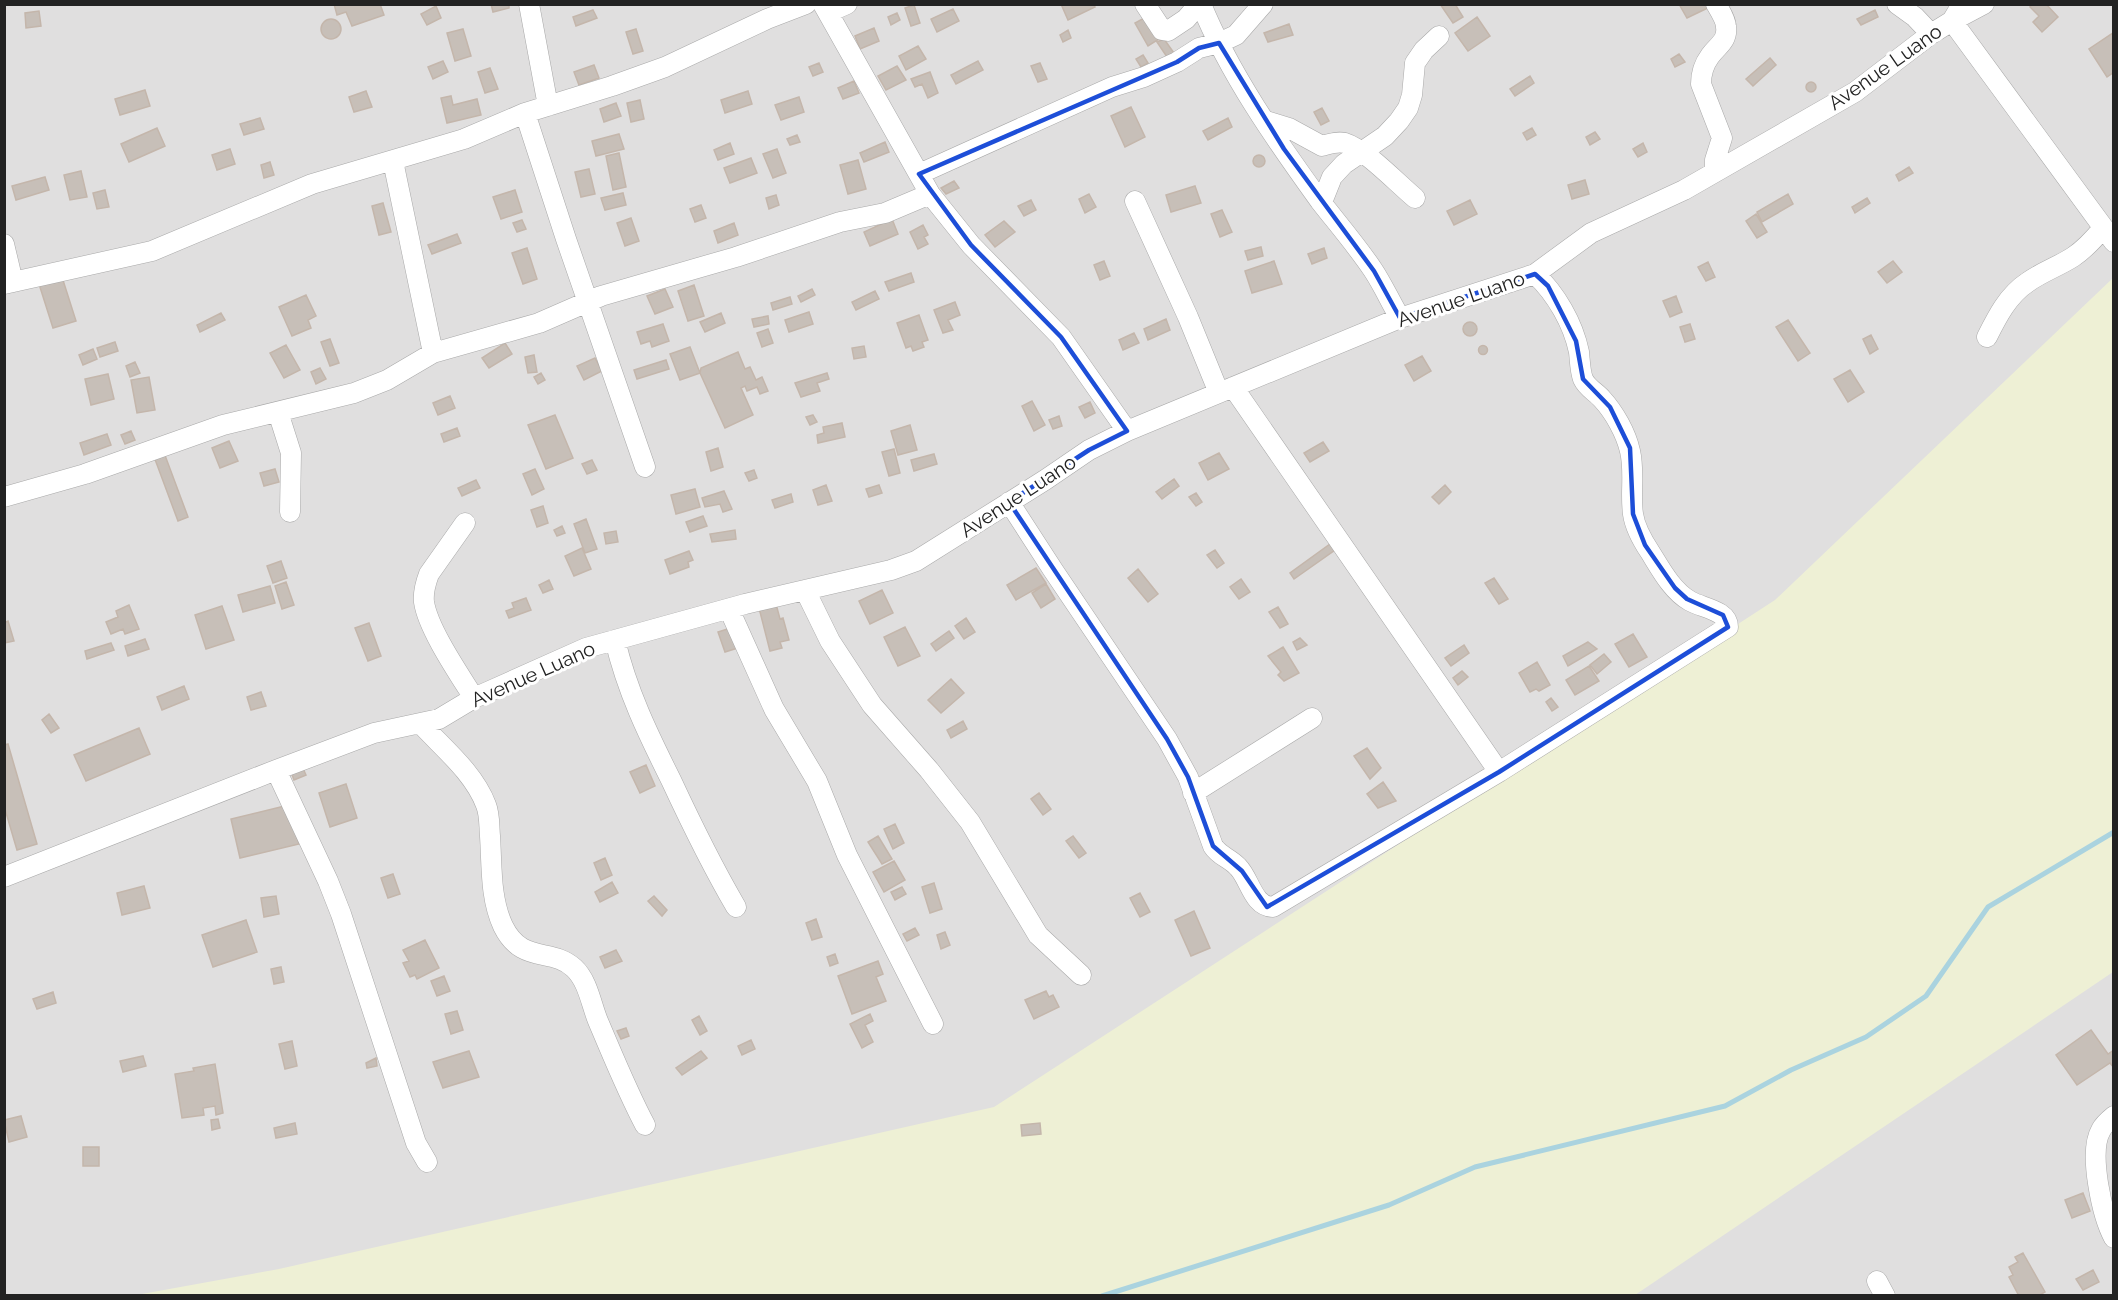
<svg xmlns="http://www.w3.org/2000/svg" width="2118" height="1300" font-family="Raleway,sans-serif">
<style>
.residential{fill:#e0dfdf}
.farmland{fill:#eef0d5}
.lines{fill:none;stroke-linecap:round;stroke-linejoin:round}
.stream{stroke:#aad3df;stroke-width:5}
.building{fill:#c7bfb8;stroke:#c4b6ab;stroke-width:1.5}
.street-casing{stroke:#a9a9a9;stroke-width:21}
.street{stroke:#fff;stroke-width:20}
.marked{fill:none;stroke:#1d4ed8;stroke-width:4.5;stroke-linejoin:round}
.labels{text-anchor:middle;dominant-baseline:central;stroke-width:6;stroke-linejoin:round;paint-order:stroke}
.street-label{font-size:20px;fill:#222;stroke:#fff}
</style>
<rect width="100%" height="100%" fill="#f2efe9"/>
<path class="residential" d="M5,5H2113V1295H5Z"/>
<path class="farmland" d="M2113,278V972L1635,1295L131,1296L279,1269L994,1107L1775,600Z"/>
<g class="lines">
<path class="stream" d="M1102,1296L1389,1205L1475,1167L1725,1106L1791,1070L1866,1037L1926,996L1988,907L2114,832"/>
</g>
<path class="building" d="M334,4H380L384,15L352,26L346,12L337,15Z
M491,4H509V8L493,12Z
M1061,4H1093L1095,7L1068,20Z
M1440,4H1455L1463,17L1453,23Z
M1679,4H1716L1687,18Z
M2032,4H2046L2058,17L2042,32L2033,22L2039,16L2030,7Z
M914,5L920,23L911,26L905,8Z
M436,6L441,18L427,25L421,14Z
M953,9L959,21L937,32L931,19Z
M593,10L597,18L576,26L573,17Z
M1875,10L1878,17L1861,25L1857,19Z
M39,11L41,26L26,28L25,13Z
M897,13L900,20L891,25L888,17Z
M1146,17L1159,39L1148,46L1135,23Z
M1477,17L1490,36L1468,51L1455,33Z
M321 29a10 10 0 1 1 20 0a10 10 0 1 1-20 0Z
M1289,24L1293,35L1268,42L1264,33Z
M874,28L879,41L860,49L855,36Z
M463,29L471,56L455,61L447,33Z
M636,29L643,51L633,54L626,32Z
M1068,30L1071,38L1063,42L1060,35Z
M2113,33L2114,72L2107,77L2089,49Z
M1164,39L1174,53L1167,57L1157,42Z
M918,46L926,59L906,70L899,56Z
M1679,54L1685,62L1675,67L1671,59Z
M1143,55L1148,63L1141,67L1136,59Z
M1770,58L1776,65L1753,86L1746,79Z
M443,61L448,72L433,79L428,67Z
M978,61L983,70L956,84L951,75Z
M819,63L823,72L813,76L809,67Z
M1040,63L1047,79L1038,82L1031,66Z
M594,65L599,78L579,85L574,72Z
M897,66L906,80L886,90L878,76Z
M490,68L498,89L485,93L478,72Z
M930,72L938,93L928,98L922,84L915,87L911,79Z
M1530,76L1534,83L1515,96L1510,89Z
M854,81L859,93L843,99L838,88Z
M1806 87a5 5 0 1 1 10 0a5 5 0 1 1-10 0Z
M145,90L150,106L120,115L115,99Z
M366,91L372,107L354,112L349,97Z
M748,91L752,104L725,113L721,100Z
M451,96L453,105L477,99L481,115L447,123L441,98Z
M799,97L804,112L781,120L775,105Z
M640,100L644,119L631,122L627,103Z
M616,103L621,116L604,122L600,109Z
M1131,107L1145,137L1125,147L1111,116Z
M1322,108L1329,121L1321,125L1314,112Z
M260,118L264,129L244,135L240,124Z
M1228,118L1232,127L1208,140L1203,131Z
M157,128L165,146L129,162L121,144Z
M1532,128L1536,135L1527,140L1523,133Z
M1595,132L1600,139L1590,145L1586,137Z
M619,134L624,149L596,156L592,141Z
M797,135L800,142L790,145L787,139Z
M885,142L889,152L864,162L860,153Z
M730,143L734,154L718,160L714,150Z
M1643,143L1647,152L1638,157L1633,149Z
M230,149L235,164L217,170L212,155Z
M777,149L786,173L773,178L763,154Z
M619,153L626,187L613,190L606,156Z
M1253 161a6 6 0 1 1 12 0a6 6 0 1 1-12 0Z
M751,158L757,173L730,183L724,168Z
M858,160L866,189L848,194L840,165Z
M270,162L274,175L264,178L261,165Z
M1909,167L1913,173L1899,181L1896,175Z
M589,169L595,194L581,197L575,172Z
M81,171L87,197L70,200L64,175Z
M45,177L49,190L16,200L12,186Z
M1585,180L1589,194L1572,199L1568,185Z
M954,181L959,188L946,194L941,188Z
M1195,186L1201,203L1171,212L1166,195Z
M105,190L109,207L97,209L93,193Z
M515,190L522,212L501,219L493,197Z
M623,193L626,205L605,210L601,198Z
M1089,194L1096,207L1085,213L1079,199Z
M1788,194L1793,204L1762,222L1757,212Z
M776,195L779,205L769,209L766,198Z
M1867,198L1870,203L1855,213L1852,207Z
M1031,200L1036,210L1024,216L1018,206Z
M1470,200L1477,214L1454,225L1447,211Z
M383,203L391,232L379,235L372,206Z
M701,205L706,218L695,222L690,209Z
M1222,210L1232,232L1220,237L1211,214Z
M1756,214L1767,232L1757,238L1746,221Z
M631,218L639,241L625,246L617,223Z
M892,219L898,234L870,246L864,232Z
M522,220L526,229L517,232L513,223Z
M1004,221L1015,232L995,247L985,235Z
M734,223L738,235L718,243L714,231Z
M923,225L928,235L924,237L928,244L918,249L910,232Z
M457,234L461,243L432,254L428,245Z
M1261,247L1263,256L1248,260L1245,251Z
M527,248L537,279L523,284L512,253Z
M1324,248L1327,258L1312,264L1308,254Z
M1104,261L1110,276L1100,280L1094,265Z
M1274,261L1282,284L1252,293L1245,271Z
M1893,261L1902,272L1887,283L1878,272Z
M1708,262L1715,277L1706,281L1698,267Z
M911,273L914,282L889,291L885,282Z
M62,277L76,321L53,328L39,284Z
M694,285L704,316L688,321L678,291Z
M665,289L673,307L655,314L647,296Z
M812,289L815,295L801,302L798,296Z
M875,291L879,299L856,310L852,302Z
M306,295L316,316L308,320L311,328L292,336L279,307Z
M1676,296L1682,312L1670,317L1663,301Z
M790,297L792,304L773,310L771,303Z
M955,302L960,315L948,320L953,330L943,333L934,310Z
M809,312L813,324L789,332L785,320Z
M221,313L225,320L200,332L197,325Z
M721,313L725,323L705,332L700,322Z
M919,315L928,340L922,342L924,347L913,351L911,346L906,348L897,323Z
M768,316L769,324L754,327L752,319Z
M1166,319L1170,330L1148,340L1144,329Z
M1788,320L1810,353L1798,361L1776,327Z
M1463 329a7 7 0 1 1 14 0a7 7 0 1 1-14 0Z
M663,324L669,341L652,347L650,341L641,344L637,332Z
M1690,324L1695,339L1685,342L1680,327Z
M768,329L773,343L762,347L757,333Z
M1134,333L1139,343L1123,350L1119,340Z
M1871,335L1878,349L1870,354L1863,339Z
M330,339L339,363L330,366L321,342Z
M115,342L118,351L100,357L97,348Z
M505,343L512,354L489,368L482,358Z
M286,345L300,370L284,378L270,353Z
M1478.5 350a4.5 4.5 0 1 1 9 0a4.5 4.5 0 1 1-9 0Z
M864,346L866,357L854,359L852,348Z
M690,347L700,373L680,380L670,354Z
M93,349L97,359L83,365L79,355Z
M738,352L745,369L750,367L756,380L762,377L768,391L760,394L757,387L747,391L745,386L741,388L753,415L725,428L700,373L701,368Z
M534,355L537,372L528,373L525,357Z
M1422,356L1431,371L1414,381L1405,365Z
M595,358L602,371L584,380L577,366Z
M666,360L669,369L637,379L634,370Z
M135,362L140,373L130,377L126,366Z
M320,368L326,379L316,384L311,372Z
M1850,370L1864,392L1848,402L1834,379Z
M541,373L545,380L538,384L534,377Z
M827,373L829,379L817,383L820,391L801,397L795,383Z
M108,374L114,399L91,405L85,379Z
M149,377L155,410L137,413L131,380Z
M450,396L455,408L438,415L433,403Z
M1032,401L1045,425L1034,431L1022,406Z
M1090,402L1095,413L1085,418L1079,407Z
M555,415L573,458L546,469L528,425Z
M813,415L817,422L810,425L806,417Z
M1059,416L1062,426L1053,429L1049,420Z
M842,423L845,437L818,443L817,435L824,433L823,427Z
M910,425L917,450L898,455L891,431Z
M457,428L460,436L444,442L441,434Z
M131,431L135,440L125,444L121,435Z
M107,434L111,445L84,455L80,443Z
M229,441L238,461L220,468L212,448Z
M1323,442L1329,451L1310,462L1304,453Z
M718,448L723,467L711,471L706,452Z
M894,449L900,473L889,476L882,452Z
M163,450L188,517L178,521L153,454Z
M1219,453L1229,469L1208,480L1199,463Z
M934,454L937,464L914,471L911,460Z
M592,460L597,470L587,474L582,464Z
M275,469L279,482L264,486L260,473Z
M535,469L544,489L532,495L523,474Z
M754,470L757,478L749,481L745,473Z
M1174,479L1179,486L1162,499L1156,492Z
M476,480L480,488L462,496L458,488Z
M826,485L832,501L818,505L813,490Z
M879,485L882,493L869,497L866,489Z
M1445,485L1451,492L1439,504L1432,497Z
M695,489L700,507L676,514L671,495Z
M724,491L732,509L723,512L720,504L705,507L702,498Z
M1196,493L1202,502L1196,506L1189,497Z
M791,494L793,502L775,508L772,500Z
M543,506L548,523L537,527L531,510Z
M703,516L707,526L690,532L686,522Z
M586,519L597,549L585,553L574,524Z
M562,526L565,533L557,536L554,530Z
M735,530L736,539L712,542L710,534Z
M616,531L618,542L606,544L604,533Z
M1330,544L1335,550L1294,579L1290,573Z
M582,548L591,569L574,576L565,556Z
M1215,550L1224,563L1217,568L1207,555Z
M689,551L693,560L688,562L689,567L670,574L665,560Z
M281,561L287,578L273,583L267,566Z
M1036,568L1046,583L1016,600L1007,585Z
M1138,569L1158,594L1148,602L1128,578Z
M1494,578L1508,599L1499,604L1485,583Z
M1241,579L1250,592L1239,599L1230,587Z
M549,580L553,589L543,593L539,585Z
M286,582L294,605L282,609L275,586Z
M1046,584L1055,599L1041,608L1032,593Z
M270,586L275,603L243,612L238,595Z
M882,590L893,613L870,624L859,601Z
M526,598L531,610L509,618L506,611L514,608L512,603Z
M776,604L780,619L783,618L789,640L780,642L782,648L770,651L759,608Z
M129,605L139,629L125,634L123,629L111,634L106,622L118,617L116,611Z
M222,606L234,640L206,649L195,615Z
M1278,607L1288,624L1280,628L1269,612Z
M966,618L975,632L964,639L955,626Z
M8,621L14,641L4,643V623Z
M369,623L381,656L368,661L355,628Z
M734,627L741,647L725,652L718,632Z
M905,627L920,656L898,666L884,637Z
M949,631L954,638L936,651L931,644Z
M1633,634L1647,657L1629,667L1615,644Z
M1300,638L1307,645L1297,650L1293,642Z
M145,639L149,649L128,656L125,646Z
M1588,642L1597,649L1568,666L1563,656Z
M111,643L114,650L87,659L85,651Z
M1464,645L1469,653L1451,666L1445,658Z
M1283,647L1299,673L1284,681L1278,675L1281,672L1268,656Z
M1604,654L1611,662L1597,674L1590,665Z
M1537,662L1550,685L1539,691L1536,689L1530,692L1519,673Z
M1589,666L1599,681L1575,695L1566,680Z
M1462,671L1468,677L1458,685L1453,678Z
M951,679L964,693L941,713L928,700Z
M184,686L189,699L162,710L157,697Z
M261,692L266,706L251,710L247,697Z
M1551,698L1558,707L1552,711L1546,702Z
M49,714L59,728L51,733L42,720Z
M963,721L967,729L951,738L947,730Z
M139,728L150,754L86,781L74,755Z
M8,744L37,844L17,850L4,806V745Z
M1367,748L1381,768L1370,779L1354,756Z
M301,764L306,775L294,780L290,769Z
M646,765L655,786L640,793L630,772Z
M1383,782L1396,801L1378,808L1367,794Z
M346,784L357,818L330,827L319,793Z
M1039,793L1051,809L1043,815L1031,799Z
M289,805L299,844L240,858L231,819Z
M895,824L904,843L893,849L884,829Z
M878,836L892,859L882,864L868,842Z
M1073,836L1086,853L1079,858L1066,841Z
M605,858L612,875L601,880L594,863Z
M894,861L905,880L884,892L873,872Z
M393,874L400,894L388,898L381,878Z
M612,882L618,893L600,902L595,892Z
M934,883L942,909L930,913L922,887Z
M144,886L150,908L122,915L117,893Z
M902,887L906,894L895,900L891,892Z
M1140,893L1150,912L1140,917L1130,898Z
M276,896L279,914L264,917L261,898Z
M654,896L667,910L662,916L648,901Z
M1194,911L1210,948L1191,956L1175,920Z
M816,919L822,937L812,940L806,923Z
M246,920L257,952L213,967L202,935Z
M915,928L919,935L907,941L903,934Z
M945,932L950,945L941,949L937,935Z
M425,940L439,968L417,979L415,975L410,977L403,963L409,961L403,950Z
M616,950L622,961L605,968L600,957Z
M835,954L838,963L830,966L827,957Z
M878,961L883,974L876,977L886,1001L852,1014L838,976Z
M281,967L284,982L274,984L271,969Z
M444,976L450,991L437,996L431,981Z
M1046,991L1049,997L1053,995L1059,1007L1034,1019L1025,1000Z
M53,992L56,1003L37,1009L33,999Z
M457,1011L463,1030L451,1034L445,1014Z
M870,1014L873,1021L865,1025L873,1042L862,1048L850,1024Z
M699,1016L707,1031L700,1035L692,1020Z
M626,1028L629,1036L621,1039L617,1031Z
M2091,1030L2108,1054L2114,1050V1068L2110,1063L2077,1085L2056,1055Z
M751,1040L755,1049L742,1055L738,1046Z
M292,1041L297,1066L285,1069L279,1044Z
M469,1051L479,1077L443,1088L433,1062Z
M701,1051L707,1058L682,1075L676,1068Z
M143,1056L146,1066L123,1072L120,1061Z
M376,1058L377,1066L367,1068L366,1063Z
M215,1064L223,1113L216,1115L215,1106L203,1108L204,1115L182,1118L175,1074L194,1071L193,1068Z
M21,1116L27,1137L9,1142L4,1120Z
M218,1119L220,1128L212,1130L211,1120Z
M295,1123L297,1134L276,1138L274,1128Z
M1040,1123L1041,1134L1022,1136L1021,1125Z
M83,1147H99V1166H83Z
M2083,1193L2090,1211L2072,1218L2065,1200Z
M2023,1253L2045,1292L2038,1296H2019L2009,1277L2013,1275L2009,1267L2018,1262L2015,1257Z
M2093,1270L2099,1282L2083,1290L2076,1279Z"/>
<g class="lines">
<defs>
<path id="street" d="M529,4L548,106
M823,4L930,194L971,245L1061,337L1127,431
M1145,4L1162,30L1168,31L1186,19L1199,4
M1201,4C1230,75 1276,140 1320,201C1338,224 1357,246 1373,270C1383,285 1391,303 1400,318
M1897,4L1915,17L1931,34
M1958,11L1952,21L2114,242
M829,12L847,4
M525,113L566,239L645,467
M1266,121L1289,128L1322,146C1329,144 1337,141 1345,143C1365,149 1398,184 1415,198
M393,161L433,353
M1715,172V160L1722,138L1701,84C1701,74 1704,64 1710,56C1717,46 1728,41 1726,27C1726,20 1720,11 1716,4
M919,174L1112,87L1144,77L1177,62L1199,48L1219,43L1236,35L1263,4
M1135,201L1188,317L1219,393
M1322,202L1332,177L1344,164L1385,136L1399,121L1408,108L1412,95L1415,63L1424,50L1439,36
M4,244L13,282
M4,284L152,251L312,184L464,139L525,113L612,86L665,67L767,19L806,4
M1987,337C1997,317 2008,295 2028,282C2042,272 2059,266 2073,257C2085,249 2094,239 2103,228
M1233,387L1499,772
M278,412L291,453L290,512
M4,497L85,474L223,425L354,393L387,380L433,353L539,323L601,296L736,257L840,222L885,213L930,194
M1009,502L1053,570L1167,739L1188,777L1213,846C1219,856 1230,858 1238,867C1250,879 1253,907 1273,907L1499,772L1728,627C1728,610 1702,608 1690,601C1672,591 1660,568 1650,552C1642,540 1635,528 1633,514C1630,493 1635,472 1630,451C1626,433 1614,412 1602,399C1596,392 1587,388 1583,379C1580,371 1580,361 1579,352C1573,323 1556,294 1535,274
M465,523L429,574C426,582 423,593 424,602C428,629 459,674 474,698
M805,590L830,641L872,705L929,770L970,822L1038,935L1081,975
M729,609L774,709L817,781L847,855L933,1024
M615,640C627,691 648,734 671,780C691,823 712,866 736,907
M421,724C444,749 474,773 486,805C490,815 489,826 490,836C492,866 490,898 503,926C522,965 551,947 574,968C588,981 591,1004 598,1021C613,1056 627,1091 645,1125
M276,770L328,881L341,914L416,1143L427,1162
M1193,793L1312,718
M4,877L276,770L374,733L439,719L474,698L586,648L745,604L891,570L916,561L1045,480L1089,450L1127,431L1400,318L1535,274L1591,233L1684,190L1855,92L1931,34L1952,21L1984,4
M2114,1116C2109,1120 2104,1124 2101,1130C2088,1152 2102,1216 2114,1238
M1877,1281L1885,1296"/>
</defs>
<use href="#street" class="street-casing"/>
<use href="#street" class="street"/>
</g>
<path class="marked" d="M1219,43L1284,149L1374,271L1400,318L1535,274L1548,286L1576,341L1583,379L1610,407L1630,448L1633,514L1645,545L1675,588L1687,599L1723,615L1728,627L1499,772L1267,907L1242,871L1213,846L1188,777L1167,739L1009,502L1089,450L1127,431L1061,337L971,245L919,174L1177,62L1199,48Z"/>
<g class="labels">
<g class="street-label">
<text transform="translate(1885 67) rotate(-35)">Avenue Luano</text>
<text transform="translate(1461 299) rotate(-19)">Avenue Luano</text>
<text transform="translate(1018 496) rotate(-33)">Avenue Luano</text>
<text transform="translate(533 674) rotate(-24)">Avenue Luano</text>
</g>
</g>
<rect width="2118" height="1300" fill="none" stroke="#222222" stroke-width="12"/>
</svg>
